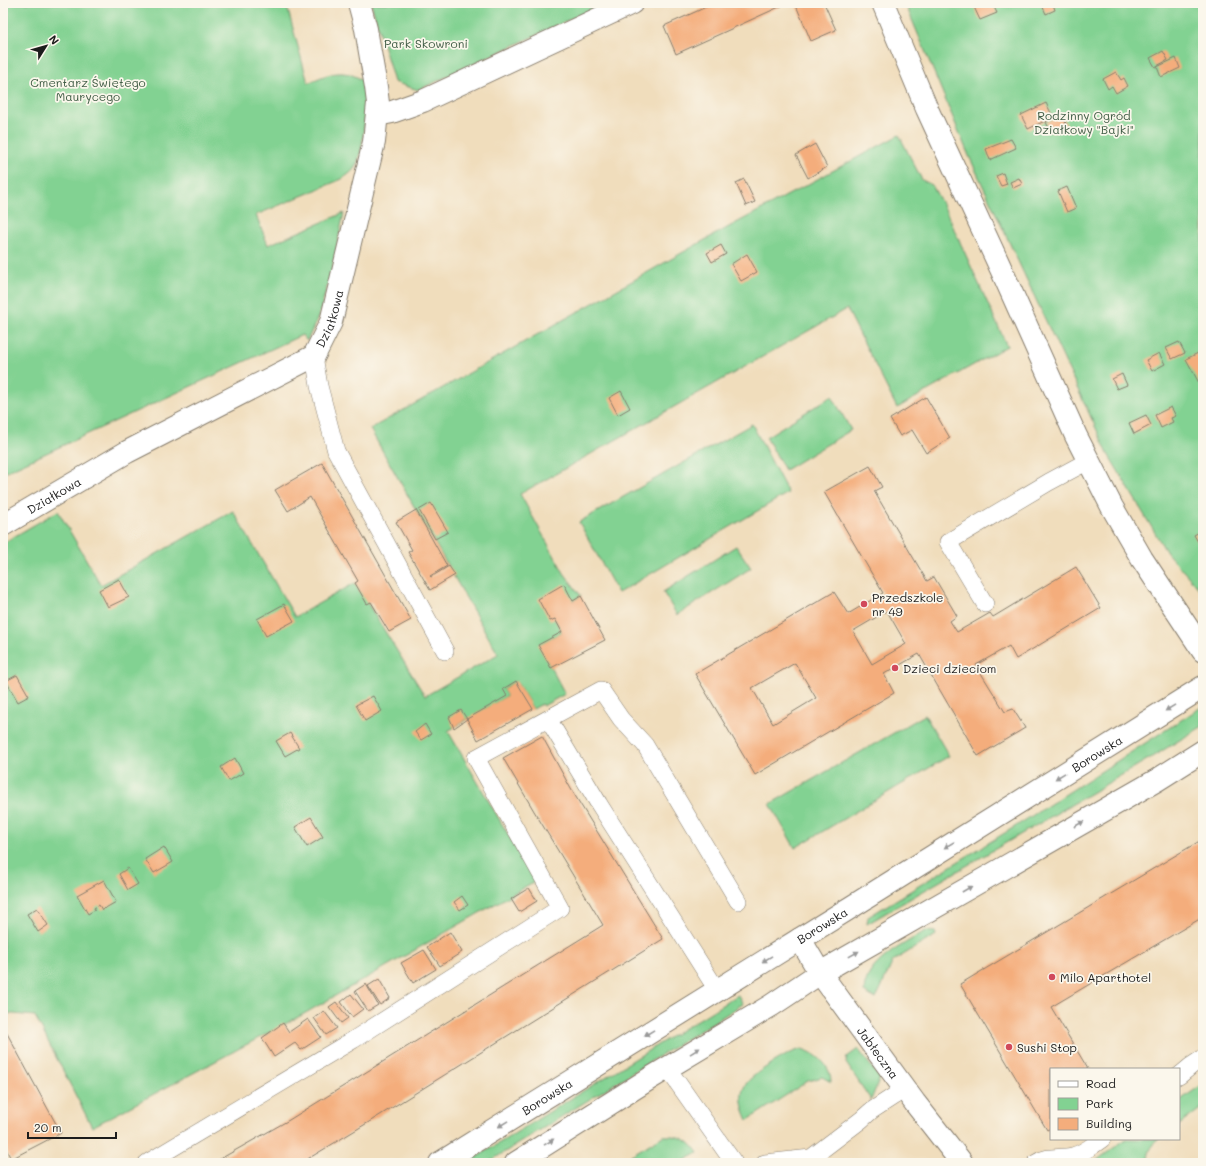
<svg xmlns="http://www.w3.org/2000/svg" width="1206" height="1166" font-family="Mali,sans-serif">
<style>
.green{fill:#82d292;stroke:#4f7757}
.building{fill:#f4ad7c;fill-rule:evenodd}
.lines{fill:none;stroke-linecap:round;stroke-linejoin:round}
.lane-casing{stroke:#867c6c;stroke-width:18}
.street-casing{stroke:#867c6c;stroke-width:24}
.secondary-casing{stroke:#867c6c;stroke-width:24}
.lane{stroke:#fff;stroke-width:17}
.street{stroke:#fff;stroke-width:22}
.secondary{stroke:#fff;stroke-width:22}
.oneway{fill:#999}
.poi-dot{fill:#d1495b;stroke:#fbf7ec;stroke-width:1.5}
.labels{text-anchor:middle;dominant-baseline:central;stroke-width:3.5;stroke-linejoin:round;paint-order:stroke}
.park-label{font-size:12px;fill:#405c45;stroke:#fbf7ec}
.street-label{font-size:12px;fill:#1c1c1c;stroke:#fbf7ec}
.poi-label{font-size:12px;fill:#1c1c1c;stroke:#fbf7ec;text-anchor:start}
</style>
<rect width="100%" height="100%" fill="#fbf7ec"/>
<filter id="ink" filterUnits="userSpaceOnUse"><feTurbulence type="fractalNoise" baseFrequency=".025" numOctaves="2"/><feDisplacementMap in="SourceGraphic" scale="8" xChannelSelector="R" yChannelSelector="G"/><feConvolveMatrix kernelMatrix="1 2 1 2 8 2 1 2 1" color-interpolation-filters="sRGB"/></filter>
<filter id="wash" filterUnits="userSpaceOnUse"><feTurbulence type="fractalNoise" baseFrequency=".012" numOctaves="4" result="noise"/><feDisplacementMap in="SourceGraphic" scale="16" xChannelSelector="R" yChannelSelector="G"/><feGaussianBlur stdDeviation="0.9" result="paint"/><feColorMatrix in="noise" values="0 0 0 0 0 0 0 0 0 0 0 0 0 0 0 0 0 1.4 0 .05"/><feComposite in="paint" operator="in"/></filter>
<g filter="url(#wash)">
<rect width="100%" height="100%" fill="#f0ddbc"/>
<path class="green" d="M3,3H286L308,83C329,73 344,67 365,82C365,104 366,151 354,169C351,173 346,176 342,179L256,215L268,245L344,213L332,269L319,315L307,341L302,335L3,473Z
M371,3H605L418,90L394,82Z
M905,3H1203V593L1167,553L1108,454L969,156Z
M899,135L922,180L932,185L945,209L1007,346L897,408L847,309L520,494L564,573L581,596L552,613L562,632L539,645L565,694L543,706L542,704L533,709L516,681L503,689L507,696L448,731L535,881L302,1015L92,1127L35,1016L3,1013V543L58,511L101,585L233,511L295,617L355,583L425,696L498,654L370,429L703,241Z
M832,396L851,430L785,470L766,437Z
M752,424L788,493L618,593L579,522Z
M736,546L751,568L677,615L663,592Z
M1203,706V726C1092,794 979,858 867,924L868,917L1016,826Z
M925,715L949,756L795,848L770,804Z
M925,931L935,932L936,935L893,961L876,999L864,992C865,962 902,946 925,931Z
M738,995L743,1004L487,1163H467Z
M802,1049C816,1053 831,1065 831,1082L822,1077L808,1081L748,1120C733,1089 746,1080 771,1064C781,1058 790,1052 802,1049Z
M858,1049L880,1078L871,1100L846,1063L847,1057Z
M1203,1084V1107L1179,1125V1101Z
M663,1136C679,1135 689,1139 698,1153L680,1163H618Z
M1126,1139H1160C1151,1146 1148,1151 1148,1163H1093Z"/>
<g id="blocks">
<path class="building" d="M715,3H788L676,54L664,26Z
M795,3H824L836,30L811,41Z
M983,3H992L997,13L980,20L974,7Z
M1041,3H1056L1053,4L1055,10L1046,14Z
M1163,51L1168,60L1155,67L1150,58Z
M1176,58L1180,68L1161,77L1157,67Z
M1116,72L1121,80L1124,78L1128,86L1116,93L1112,86L1108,89L1103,79Z
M1046,103L1053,117L1028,129L1021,115Z
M1062,115L1067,126L1051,133L1046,122Z
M1011,139L1016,148L990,160L986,149Z
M815,144L827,167L808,178L796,155Z
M1003,173L1007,184L1001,186L996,176Z
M1019,178L1022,184L1013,188L1010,182Z
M744,179L755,202L746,206L736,183Z
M1067,187L1076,208L1067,212L1058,191Z
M721,245L726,254L712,262L707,253Z
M747,254L757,272L741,281L731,264Z
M1179,342L1185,353L1172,359L1166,348Z
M1200,352L1203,358V381L1199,383L1186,359Z
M1159,353L1165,364L1152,371L1146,360Z
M1122,374L1127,385L1117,389L1112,379Z
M621,391L630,408L618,415L609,398Z
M926,397L950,438L926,453L912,430L900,436L890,419Z
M1171,407L1176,416L1171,418L1173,422L1161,428L1155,415Z
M1146,415L1151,425L1134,434L1129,423Z
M322,463L411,620L389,632L371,602L367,604L355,583L358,581L310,497L288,511L275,490Z
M870,466L882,487L874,491L927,581L934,577L957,616L950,621L957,632L990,613L993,617L1076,567L1101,608L1016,659L1009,646L976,665L1005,712L1013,709L1025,728L978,756L919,654L884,674L894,693L755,775L695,674L834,592L848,614L883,593L824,492ZM887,611L906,644L872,664L853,631ZM795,663L816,698L773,724L752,688Z
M431,503L448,532L435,539L419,510Z
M416,510L447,566L430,576L431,577L449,566L455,575L430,590L408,552L412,550L396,522Z
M1203,530V546L1201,547L1194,535Z
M119,579L129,597L108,607L99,590Z
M564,584L573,601L581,596L605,640L551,668L538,645L562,632L555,619L550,621L538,599Z
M284,604L294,621L266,636L257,619Z
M17,675L29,696L18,702L6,681Z
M516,681L533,709L478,740L467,719L507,696L503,689Z
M373,696L382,711L365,721L356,705Z
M461,710L467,719L454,728L449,717Z
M425,724L431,734L421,740L415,732Z
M290,733L299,748L285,756L276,741Z
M542,736L571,789L663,939L369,1122L301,1163H213L289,1120L603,925L534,811L503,758Z
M235,758L243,773L229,781L221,767Z
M311,817L323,837L307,847L295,827Z
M1203,839V917L1051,1007L1088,1069H1051V1128L1047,1130L960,984Z
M164,847L173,862L154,873L145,859Z
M128,868L138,884L128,890L119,874Z
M104,880L116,902L102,910L99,905L94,908L95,910L88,914L77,895Z
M529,888L537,901L519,912L511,899Z
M462,896L468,905L460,910L454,902Z
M37,908L48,925L38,932L27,914Z
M450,932L462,952L440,966L427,947Z
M424,950L436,969L413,983L401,963Z
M379,979L390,998L380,1005L368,986Z
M366,984L378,1005L368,1011L355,991Z
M351,994L363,1009L352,1017L341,1002Z
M336,1002L348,1018L341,1023L329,1007Z
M324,1011L337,1028L326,1035L314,1018Z
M308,1019L321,1037L301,1050L295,1043L274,1057L262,1038L283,1023L289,1032Z
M3,1026L61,1133L11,1159L3,1143Z"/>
</g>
</g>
<g filter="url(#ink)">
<use href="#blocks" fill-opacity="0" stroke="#867c6c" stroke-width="1"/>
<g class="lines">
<defs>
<path id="lane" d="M314,356L319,386L336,451L445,651
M985,604L948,542L1049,482L1088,461
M548,719L599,804L717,990
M668,1069L734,1163
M1179,1076L1191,1066L1203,1058
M147,1163L353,1040L560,908L476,758L601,690L621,719L645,745L738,901
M765,1163L811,1158L861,1120L871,1111L894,1096L904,1088
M1036,1163C1048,1155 1059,1159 1072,1156C1083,1154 1093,1145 1102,1139"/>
<g id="street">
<path d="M883,3L927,109L1001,269L1076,436L1112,507L1142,559L1203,651"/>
<path d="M377,115L392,112L423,101L632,3"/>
<path id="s1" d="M3,525L127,452L314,356L331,322L374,142L378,103L376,87L366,29L359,3"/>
<path id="s2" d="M800,939L820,973L915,1103L962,1163"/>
</g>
<g id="secondary">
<path id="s3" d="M440,1163L853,906L1203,687"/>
<path d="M516,1163L649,1079L772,1005L820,973L1157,780L1203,751"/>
</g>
</defs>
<use href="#lane" class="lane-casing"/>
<use href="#street" class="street-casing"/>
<use href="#secondary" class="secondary-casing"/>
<use href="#lane" class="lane"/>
<use href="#street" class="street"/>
<use href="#secondary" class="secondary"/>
</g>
<defs><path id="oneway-solid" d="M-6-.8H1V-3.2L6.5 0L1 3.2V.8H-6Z"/></defs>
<g class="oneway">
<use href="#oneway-solid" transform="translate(1170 708) rotate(148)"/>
<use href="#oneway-solid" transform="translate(1060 776) rotate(148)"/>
<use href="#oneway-solid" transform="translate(1079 824) rotate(-30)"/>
<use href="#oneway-solid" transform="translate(949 845) rotate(148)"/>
<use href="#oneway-solid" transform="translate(967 889) rotate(-30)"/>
<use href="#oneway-solid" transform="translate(854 954) rotate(-29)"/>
<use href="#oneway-solid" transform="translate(767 959) rotate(148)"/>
<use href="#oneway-solid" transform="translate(649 1033) rotate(148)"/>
<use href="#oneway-solid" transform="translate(695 1051) rotate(-32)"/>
<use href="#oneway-solid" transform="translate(503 1124) rotate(148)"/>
<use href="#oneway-solid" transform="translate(549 1142) rotate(-32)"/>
</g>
</g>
<g class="poi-dot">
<circle cx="864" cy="604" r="4"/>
<circle cx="895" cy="668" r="4"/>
<circle cx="1052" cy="977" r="4"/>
<circle cx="1009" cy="1047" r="4"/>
</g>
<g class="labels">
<g class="park-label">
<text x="426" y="43">Park Skowroni</text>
<text x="88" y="82">Cmentarz Świętego<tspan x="88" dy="14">Maurycego</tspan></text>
<text x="1084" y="115">Rodzinny Ogród<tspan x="1084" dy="14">Działkowy "Bajki"</tspan></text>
</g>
<g class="street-label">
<text stroke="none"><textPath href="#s1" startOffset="395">Działkowa</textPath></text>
<text stroke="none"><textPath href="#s1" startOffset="59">Działkowa</textPath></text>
<text stroke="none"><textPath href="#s3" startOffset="774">Borowska</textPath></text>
<text stroke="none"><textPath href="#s3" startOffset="450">Borowska</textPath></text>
<text stroke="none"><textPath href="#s2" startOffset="138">Jabłeczna</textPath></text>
<text stroke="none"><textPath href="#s3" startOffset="126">Borowska</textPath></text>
</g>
<g class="poi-label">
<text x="872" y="597">Przedszkole<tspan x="872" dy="14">nr 49</tspan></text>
<text x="903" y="668">Dzieci dzieciom</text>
<text x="1060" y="977">Milo Aparthotel</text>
<text x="1017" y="1047">Sushi Stop</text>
</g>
</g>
<rect width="1206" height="1166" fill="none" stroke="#fbf7ec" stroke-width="16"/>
<rect x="1050" y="1068" width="130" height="72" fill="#fbf7ec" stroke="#a29f99"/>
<rect x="1058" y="1081" width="20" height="6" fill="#ffffff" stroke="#a29f99"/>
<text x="1086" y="1088" font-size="12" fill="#1c1c1c">Road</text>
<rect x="1058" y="1098" width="20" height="12" fill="#82d292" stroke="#a29f99"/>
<text x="1086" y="1108" font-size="12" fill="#1c1c1c">Park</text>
<rect x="1058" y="1118" width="20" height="12" fill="#f4ad7c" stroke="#a29f99"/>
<text x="1086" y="1128" font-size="12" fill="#1c1c1c">Building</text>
<g transform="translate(46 46) rotate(53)" stroke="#fbf7ec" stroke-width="3" paint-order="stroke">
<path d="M0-3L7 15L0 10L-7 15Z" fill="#1c1c1c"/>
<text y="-6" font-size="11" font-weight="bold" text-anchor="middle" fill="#1c1c1c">N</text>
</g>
<path d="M28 1132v6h88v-6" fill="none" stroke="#1c1c1c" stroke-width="2"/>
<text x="34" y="1132" font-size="12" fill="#1c1c1c" stroke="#fbf7ec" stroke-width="3" paint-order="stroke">20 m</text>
</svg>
